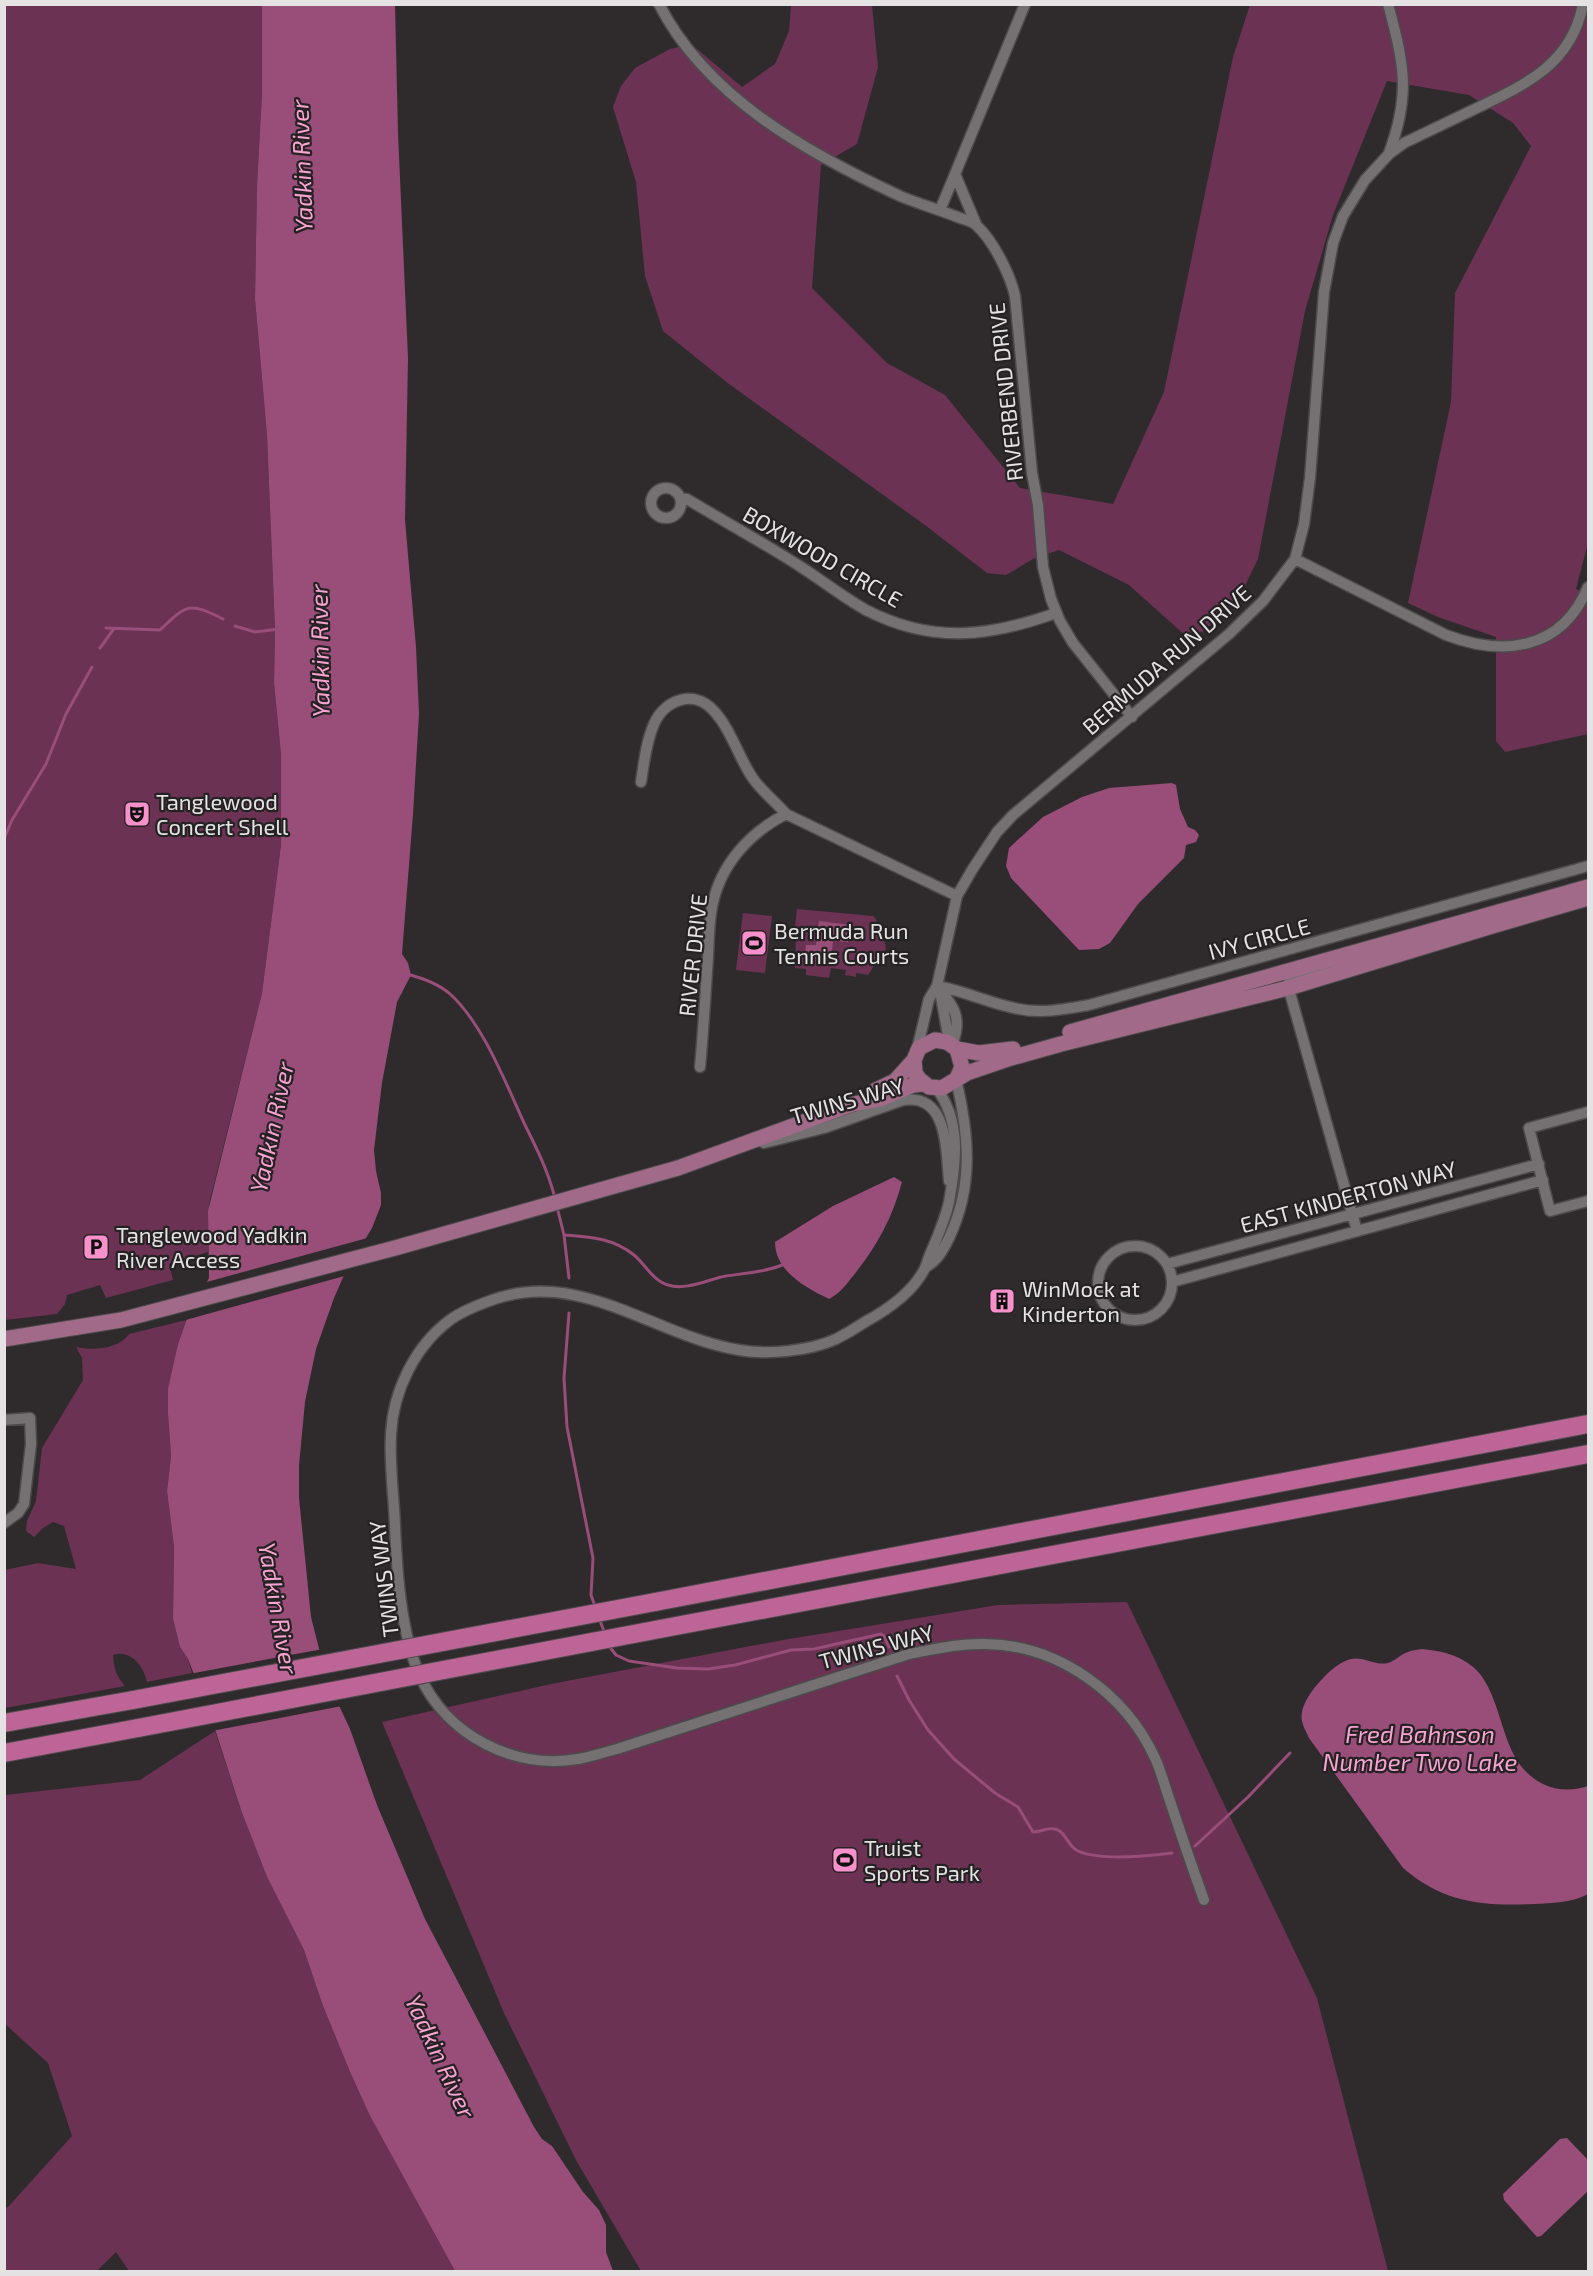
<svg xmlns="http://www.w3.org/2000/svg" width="1593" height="2276" font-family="'Exo 2',sans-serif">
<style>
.green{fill:#6b3253}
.water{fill:#994d79}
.pier{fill:#2f2b2d}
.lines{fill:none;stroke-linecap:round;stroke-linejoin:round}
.stream{stroke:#994d79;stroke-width:3}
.street-casing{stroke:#4d4a4b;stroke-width:13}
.primary-casing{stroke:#4d4a4b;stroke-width:17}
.highway-casing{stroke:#4d4a4b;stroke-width:20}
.street{stroke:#757173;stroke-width:10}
.primary{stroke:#a16a89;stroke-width:15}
.highway{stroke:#be6598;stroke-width:18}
.highway-bridge-casing{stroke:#4d4a4b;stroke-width:20;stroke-linecap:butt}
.highway-bridge{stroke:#be6598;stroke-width:18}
.labels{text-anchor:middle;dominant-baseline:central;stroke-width:4.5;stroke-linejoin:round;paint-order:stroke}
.street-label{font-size:22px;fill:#e5e2e4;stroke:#252223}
.poi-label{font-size:22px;fill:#e5e2e4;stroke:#252223;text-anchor:start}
.water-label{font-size:24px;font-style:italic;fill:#f8a3d1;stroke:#252223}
</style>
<rect width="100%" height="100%" fill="#2f2b2d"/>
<path class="green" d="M4,5H262V93L257,185L255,299L267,435L275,630L274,683L281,755V845L262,993L210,1200C207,1217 209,1235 208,1252L169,1264L173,1280L106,1298L100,1285L67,1295L65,1304L57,1314L5,1320Z
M791,5H872L878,67L857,144L821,165L812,288L887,363L945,395L1020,488L1113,504L1164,392L1233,57L1250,5H1588V543L1576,589L1588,595V734L1505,752L1496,741V637L1438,617L1408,603L1451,402L1455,293L1531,146L1513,123L1469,95L1387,81L1333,215L1305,311L1258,559L1239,598L1204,631L1187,637L1129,585L1059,550L1033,559L1006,575L987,573L925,525L729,384L663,331L645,276L636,182L613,107L621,86L635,68L670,49L691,44L742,87L775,64L789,31Z
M797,909L873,916C879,921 877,927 880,933C890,952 886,947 876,962C873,967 871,971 868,975L856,973V977L845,975L846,970L831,968L829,978L806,975V969L795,968L796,933L792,932V926L795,927Z
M743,913L772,916L765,973L736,970Z
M186,1320L178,1344L168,1414L171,1456L167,1491L174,1547L173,1619L180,1647L188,1659L192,1673L147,1682C144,1667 131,1649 113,1655C114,1670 116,1675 125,1686L5,1708V1570L38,1563L76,1569L64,1526L53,1522L43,1528L34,1537L26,1531L27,1521L36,1501L42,1448L83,1380L82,1358L76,1347C92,1351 119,1349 129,1334Z
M1127,1602L1317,1998L1388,2271H641L576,2160L504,2013L382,1722L551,1684L783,1640L998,1605Z
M215,1731L242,1813L267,1877L304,1950L323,2006L350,2072L370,2116L455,2271H129L116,2252L97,2271H5V2208L8,2207L72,2136L48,2063L5,2024V1795L140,1780Z"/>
<path class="water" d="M262,5H395L398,133L408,358L405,520L416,647L419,714L413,814L402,954L408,963L411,975L397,1002L382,1083L374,1150L376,1171L381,1193V1205L372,1228L345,1273L334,1298L316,1349L305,1402L299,1465V1498L311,1617L327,1680L350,1729L377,1805L425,1919L534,2127L542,2139L552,2146L583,2192L599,2210L606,2225V2252L613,2271H455L370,2116L350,2072L323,2006L304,1950L267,1877L242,1813L212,1720L188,1659L180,1647L173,1619L174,1547L167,1491L171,1456L168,1414V1389L178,1344L186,1321L209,1278L208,1211L262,993L281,845V755L274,683L275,630L267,435L255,299L257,185L262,93Z
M1172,783L1176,785L1180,809L1188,827L1195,830L1199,835L1196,842L1186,845L1184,858L1138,904L1110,943L1099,949L1079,950L1011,878L1006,866L1009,848L1043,817L1082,797L1109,788Z
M819,921L850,925L851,934L848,942L833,941L831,960L805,957L806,945H816Z
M894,1177L902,1182C892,1219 877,1246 853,1276C846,1285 839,1294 829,1299C807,1288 775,1272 775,1242L833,1206Z
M1422,1649C1443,1651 1465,1656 1480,1674C1506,1708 1500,1763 1543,1784C1557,1791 1574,1791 1588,1786V1894C1572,1903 1552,1903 1534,1904C1481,1906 1444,1903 1403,1868L1309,1738C1305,1729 1300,1722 1302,1712C1305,1694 1334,1662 1351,1659C1364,1656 1375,1666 1388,1663C1395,1661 1401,1654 1408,1652C1412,1650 1417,1650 1422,1649Z
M1567,2138L1588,2160V2191L1541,2236L1537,2237L1504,2200L1503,2194L1560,2139Z"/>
<path class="pier" d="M371,1237L348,1275L182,1321L203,1283Z
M323,1649L330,1679L342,1706L212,1731L189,1674Z"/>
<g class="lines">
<path class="stream" d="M235,626L255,632L279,629
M106,628L160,630C187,604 189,602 223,619
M100,648L113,630
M4,839L12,820L46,764L66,714L92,667
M407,974C422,978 437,983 449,993C483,1023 506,1084 525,1125C537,1149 548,1171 555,1198
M557,1207L564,1235L569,1278
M565,1235C591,1237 613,1238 634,1255C645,1264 653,1281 668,1285C686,1291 709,1279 726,1276C747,1273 766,1272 785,1264
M569,1313L564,1378L567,1427L593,1558L591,1595L595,1606
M599,1618L605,1634
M609,1646L616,1655L629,1661L677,1668L708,1669L735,1665L791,1650L814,1649L881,1634L884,1636L889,1647
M897,1676L909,1700L928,1730L954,1759L995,1793L1018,1807L1033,1832C1041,1832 1047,1827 1055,1829C1066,1831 1067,1846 1078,1851C1100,1861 1148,1856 1172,1853
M1195,1846L1248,1797L1290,1753"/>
<defs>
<path id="street" d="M659,4C706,97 809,154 900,196C919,204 940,210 960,218C965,220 972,221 976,225C993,240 1010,274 1015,296L1032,473L1038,505L1043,567L1051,599L1060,621L1073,643L1132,717
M1388,4C1404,64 1411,94 1389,153
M940,210L955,174
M976,224L955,174L1025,4
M651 503a15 15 0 1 1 30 0a15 15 0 1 1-30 0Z
M680,498L687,499C725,522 764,543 801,567C823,581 844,598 866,610C932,644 989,637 1056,613
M1295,559L1446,635C1504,657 1562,650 1588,587
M641,782C644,763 646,742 654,724C664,700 694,689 713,710C731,729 738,756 752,777C761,791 775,801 786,814
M1343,963L1292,979L1289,981L1288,986L1357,1231
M937,986C965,991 991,1004 1019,1009C1042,1014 1066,1009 1089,1005L1588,866
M937,986C954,1006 963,1018 952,1045
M940,991L947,1030L952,1045
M916,1054L929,999L937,986L957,896L972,870L997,832L1013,815L1229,634L1263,601L1295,559L1304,524L1310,478L1324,292L1333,243L1343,216L1365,180L1389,154L1404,143C1429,131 1454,119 1479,107C1527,84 1572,63 1583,4
M700,1067C703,1035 705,1003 707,971C709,950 708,927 712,907C720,865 749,833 786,814L957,896
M936,1088C962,1121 956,1164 949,1202C945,1220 938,1236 931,1252C928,1258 927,1265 924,1270C912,1293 887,1310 865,1322C856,1328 846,1334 836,1339C810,1351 767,1355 739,1350C654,1336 581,1268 492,1300C478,1305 462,1311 450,1320C415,1346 393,1391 391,1434C389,1464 394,1496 395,1527C397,1573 401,1634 420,1676C447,1736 515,1770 578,1759C591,1757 604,1752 617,1749L909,1654C935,1649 960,1643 986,1644C1058,1645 1125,1693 1155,1758C1161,1771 1165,1787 1170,1801C1181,1834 1192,1867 1204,1900
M1588,1112L1529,1128L1550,1211L1588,1201
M764,1143L824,1128L903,1100C948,1093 946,1150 949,1181
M1098 1283a37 37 0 1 1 74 0a37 37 0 1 1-74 0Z
M1167,1264L1539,1164
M926,1267C938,1260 943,1250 949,1238C974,1185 969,1135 956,1079
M1172,1282L1543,1180
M4,1420L30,1418L31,1444L24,1504L18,1513L4,1523"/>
<path id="primary" d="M1070,1032L1588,887
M957,1049L979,1053L1013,1049
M914,1060L915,1073L919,1079L929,1087L942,1088L967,1073L1011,1058L1061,1044L1288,988L1492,926L1588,898
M876,1090L895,1081L914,1060L919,1048L935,1040L947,1042L957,1049L962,1067L957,1078
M4,1339L121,1320L395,1248L678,1168L853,1104L880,1099L913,1085L923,1084"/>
<path id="highway" d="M655,1602L1588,1424
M660,1629L1588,1454
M4,1723L133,1700
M4,1753L138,1728"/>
</defs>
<use href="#street" class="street-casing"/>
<use href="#primary" class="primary-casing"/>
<use href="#highway" class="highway-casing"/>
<use href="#street" class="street"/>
<use href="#primary" class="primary"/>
<use href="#highway" class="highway"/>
<defs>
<path id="highway-bridge" d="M133,1700L655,1602
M138,1728L660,1629"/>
</defs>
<use href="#highway-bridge" class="highway-bridge-casing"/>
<use href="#highway-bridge" class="highway-bridge"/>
</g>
<defs>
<symbol id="theatre-square" viewBox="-11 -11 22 22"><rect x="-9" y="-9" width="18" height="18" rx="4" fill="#f890cb" stroke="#252223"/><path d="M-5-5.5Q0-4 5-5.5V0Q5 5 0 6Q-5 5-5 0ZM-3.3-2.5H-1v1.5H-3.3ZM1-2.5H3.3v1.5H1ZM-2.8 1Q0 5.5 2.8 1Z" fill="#111"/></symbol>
<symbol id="stadium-square" viewBox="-11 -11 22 22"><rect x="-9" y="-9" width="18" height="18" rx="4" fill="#f890cb" stroke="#252223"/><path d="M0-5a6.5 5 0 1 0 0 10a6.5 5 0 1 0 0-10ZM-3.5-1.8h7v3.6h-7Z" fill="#111"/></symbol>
<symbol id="parking-square" viewBox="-11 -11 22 22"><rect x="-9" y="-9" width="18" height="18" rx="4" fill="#f890cb" stroke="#252223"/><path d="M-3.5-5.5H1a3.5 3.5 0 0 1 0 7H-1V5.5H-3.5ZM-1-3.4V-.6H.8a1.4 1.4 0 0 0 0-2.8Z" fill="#111"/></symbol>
<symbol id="building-square" viewBox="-11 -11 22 22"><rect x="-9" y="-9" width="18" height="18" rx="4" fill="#f890cb" stroke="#252223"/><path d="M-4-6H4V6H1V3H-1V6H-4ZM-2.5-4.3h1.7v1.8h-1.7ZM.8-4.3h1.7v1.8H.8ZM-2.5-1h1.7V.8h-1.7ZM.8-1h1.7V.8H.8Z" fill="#111"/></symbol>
</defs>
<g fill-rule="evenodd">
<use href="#theatre-square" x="122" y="799" width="30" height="30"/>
<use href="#stadium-square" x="739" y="928" width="30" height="30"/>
<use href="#parking-square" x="81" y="1232" width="30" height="30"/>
<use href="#building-square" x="987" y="1286" width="30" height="30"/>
<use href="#stadium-square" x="830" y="1845" width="30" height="30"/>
</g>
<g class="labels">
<g class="street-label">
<text transform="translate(1005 392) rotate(-96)">RIVERBEND DRIVE</text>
<text transform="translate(823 556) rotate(30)">BOXWOOD CIRCLE</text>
<text transform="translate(1166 659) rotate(-41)">BERMUDA RUN DRIVE</text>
<text transform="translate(1259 938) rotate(-15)">IVY CIRCLE</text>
<text transform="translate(692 955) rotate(-84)">RIVER DRIVE</text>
<text transform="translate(847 1100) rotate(-16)">TWINS WAY</text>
<text transform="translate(1348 1196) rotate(-15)">EAST KINDERTON WAY</text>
<text transform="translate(383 1579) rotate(-97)">TWINS WAY</text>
<text transform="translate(876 1646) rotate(-15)">TWINS WAY</text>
</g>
<g class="poi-label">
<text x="156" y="801">Tanglewood<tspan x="156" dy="25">Concert Shell</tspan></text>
<text x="774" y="930">Bermuda Run<tspan x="774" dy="25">Tennis Courts</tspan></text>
<text x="116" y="1234">Tanglewood Yadkin<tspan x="116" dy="25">River Access</tspan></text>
<text x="1022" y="1288">WinMock at<tspan x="1022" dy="25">Kinderton</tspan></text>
<text x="864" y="1847">Truist<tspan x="864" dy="25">Sports Park</tspan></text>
</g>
<g class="water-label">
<text transform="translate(301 166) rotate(-92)">Yadkin River</text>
<text transform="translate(319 651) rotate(-91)">Yadkin River</text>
<text transform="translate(271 1127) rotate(-78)">Yadkin River</text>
<text transform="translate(279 1608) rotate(80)">Yadkin River</text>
<text x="1420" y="1733">Fred Bahnson<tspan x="1420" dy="28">Number Two Lake</tspan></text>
<text transform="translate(441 2056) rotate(65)">Yadkin River</text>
</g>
</g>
<rect width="1593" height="2276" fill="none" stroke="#e5e2e4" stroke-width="12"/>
</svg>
